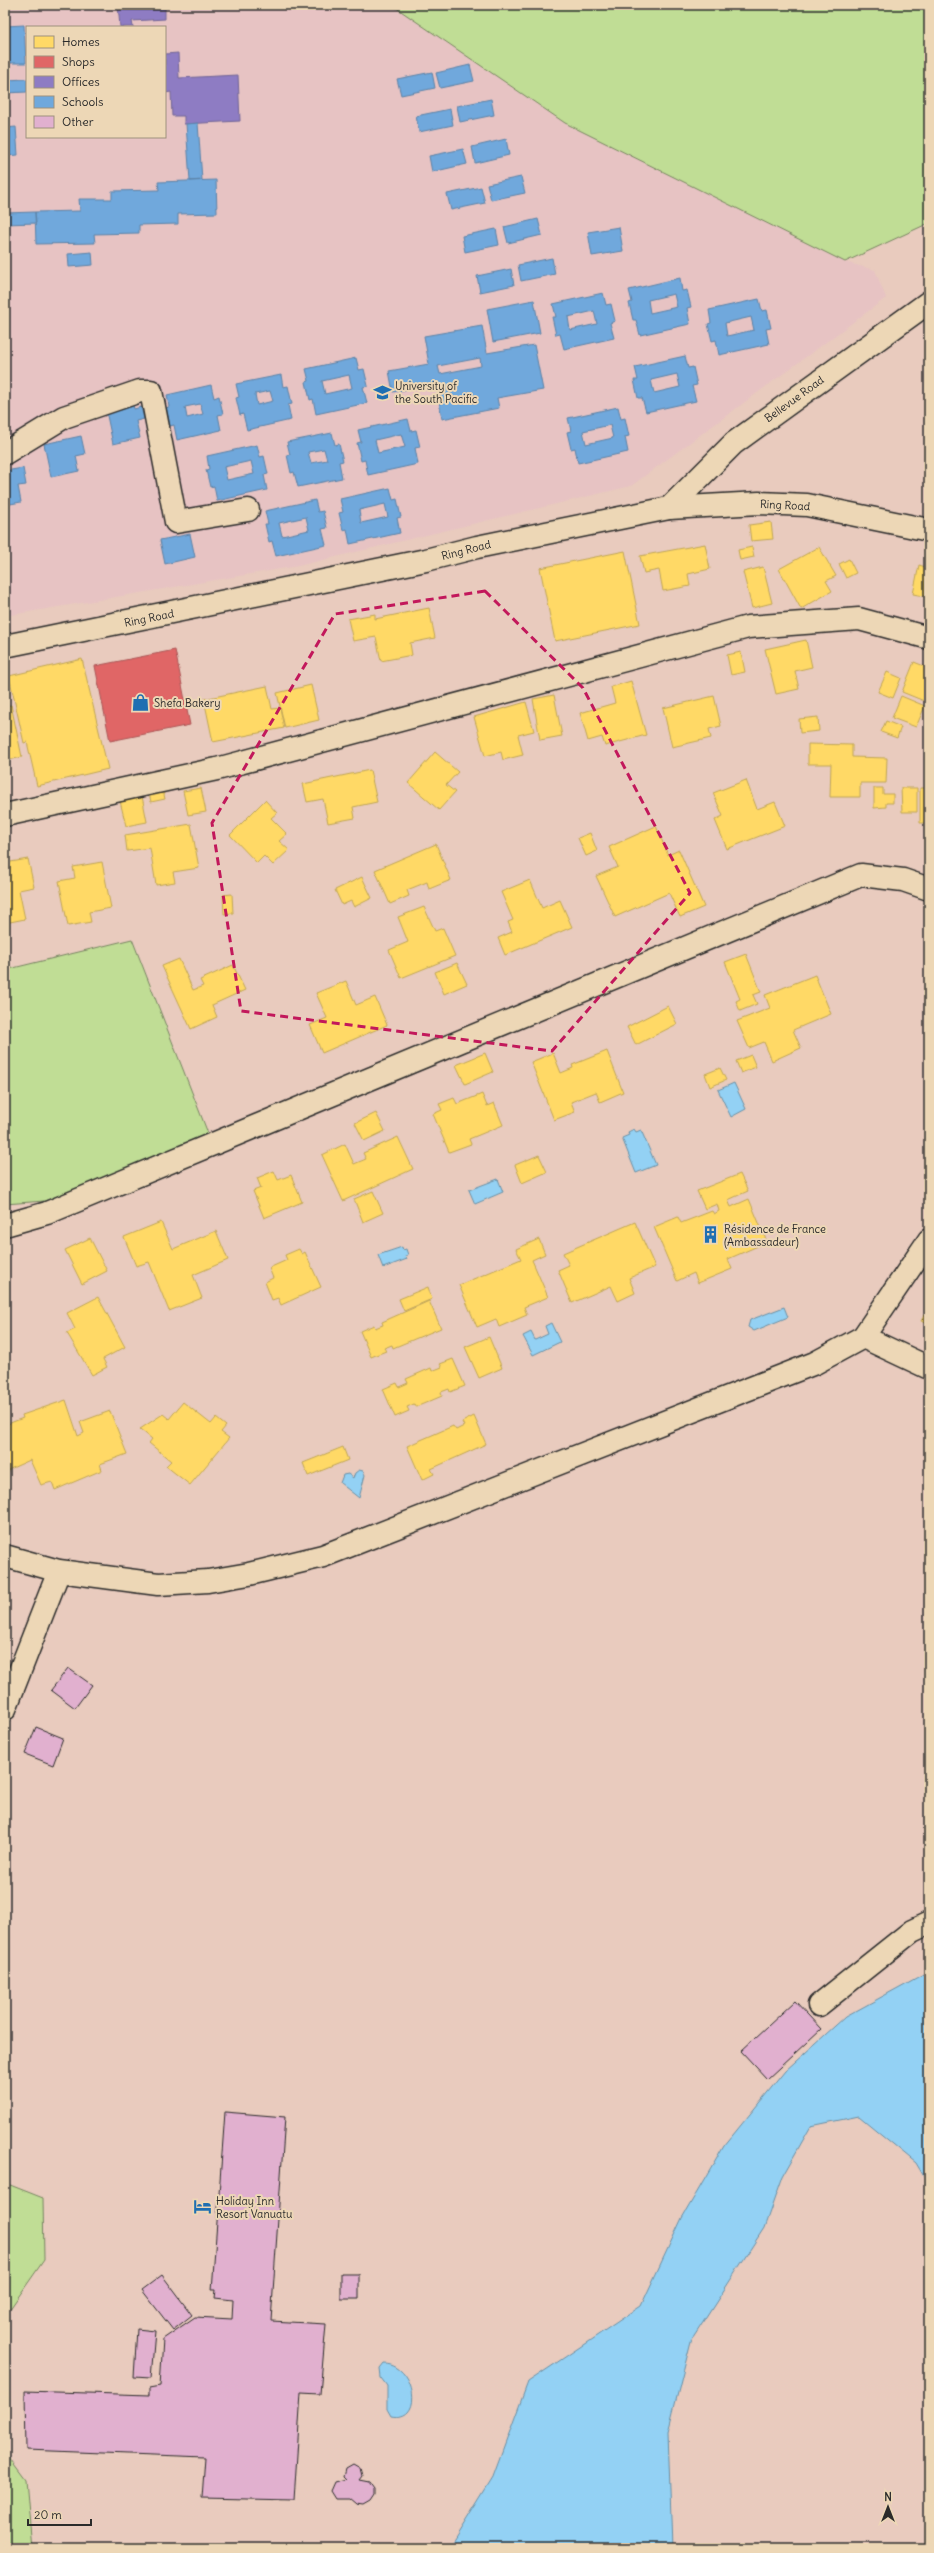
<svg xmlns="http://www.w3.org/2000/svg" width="934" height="2553" font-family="Delius,sans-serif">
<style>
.built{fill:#e7c3c3;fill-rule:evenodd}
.green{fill:#c0dd95;stroke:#768460}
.water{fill:#93d1f4;stroke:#698fa4}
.homes{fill:#ffd966;stroke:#bfa554}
.shops{fill:#e06666;stroke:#aa5454}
.offices{fill:#8e7cc3;stroke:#706495}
.schools{fill:#6fa8dc;stroke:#5b82a7;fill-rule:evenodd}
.building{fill:#e1b0cf;stroke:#2b2b2b}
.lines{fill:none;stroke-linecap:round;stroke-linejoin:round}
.minor-casing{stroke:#2b2b2b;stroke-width:25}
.major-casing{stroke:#2b2b2b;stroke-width:25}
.minor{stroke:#edd7b6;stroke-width:22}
.major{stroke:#edd7b6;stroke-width:22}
.marked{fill:none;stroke:#c2185b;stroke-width:3;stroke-dasharray:8 5;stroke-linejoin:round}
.labels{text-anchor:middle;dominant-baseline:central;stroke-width:4;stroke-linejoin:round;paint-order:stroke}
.poi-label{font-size:11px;fill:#2b2b2b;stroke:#edd7b6;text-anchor:start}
.street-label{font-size:11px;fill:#2b2b2b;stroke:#edd7b6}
</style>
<rect width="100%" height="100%" fill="#e9cbbe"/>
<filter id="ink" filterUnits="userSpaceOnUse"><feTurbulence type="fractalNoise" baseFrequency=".025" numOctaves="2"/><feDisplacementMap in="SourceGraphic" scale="8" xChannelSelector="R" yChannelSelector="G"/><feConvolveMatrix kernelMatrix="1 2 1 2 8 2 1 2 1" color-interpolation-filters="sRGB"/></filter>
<g filter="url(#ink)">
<path class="built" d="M5,5H392L565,123L845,262L875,270L886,298L631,486L298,566L5,616ZM27,27H165V137H27Z"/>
<path class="green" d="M392,5H929V223L845,262L565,123Z
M132,939L211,1141L44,1201L5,1204V970Z
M5,2183L43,2198L44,2260L5,2316Z
M5,2452L26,2480L32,2548H5Z"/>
<path class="water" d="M734,1083L746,1109L731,1117L718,1090Z
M634,1129L636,1132L641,1130L656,1165L636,1173L622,1138L629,1135L628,1132Z
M498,1179L503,1192L475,1204L469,1190Z
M402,1247L403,1250L406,1249L408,1255L405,1256L407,1259L383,1268L378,1255Z
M784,1307L788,1317L754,1331L748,1327L750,1320Z
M551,1323L560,1342L533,1355L523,1336L531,1332L535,1340L548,1334L545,1326Z
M359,1470L363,1471L365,1475L359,1498L340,1483L343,1475L348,1474L353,1478L355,1473Z
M929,1971V2185L916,2163L859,2116L811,2126L782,2177L764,2228L691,2341L668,2432L672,2548H449L493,2477L528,2382L641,2306L682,2218L724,2146L785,2071L845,2017Z
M384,2364C415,2364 426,2423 391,2416L387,2409V2386L381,2378L380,2369Z"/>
<path class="homes" d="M771,522L773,539L751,541L749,525Z
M705,544L710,569L688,574L690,586L663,591L659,570L644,573L640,556Z
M752,547L754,557L740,560L738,550Z
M819,547L836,576L826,581L832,591L801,609L779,569Z
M625,551L640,624L555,641L540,568Z
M849,559L856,573L846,578L839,564Z
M919,565L929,568V606H927L929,597L913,594Z
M763,567L772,603L752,608L743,572Z
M429,608L435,638L410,643L412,655L381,661L376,637L353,641L348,619L375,614V619Z
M806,640L812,667L795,671L799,689L776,694L765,649Z
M741,652L745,672L731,675L727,655Z
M82,659L108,769L37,786L27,742L24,743L9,676Z
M914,662L929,668L926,683L929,685V703L902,692Z
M887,672L901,678L893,698L878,692Z
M631,681L646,735L605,746L602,737L588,741L580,713L615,703L611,687Z
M311,685L319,720L285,728L277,693Z
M267,686L272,709L280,708L284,728L213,742L204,699Z
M554,695L562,736L540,740L533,699Z
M714,696L721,726L709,729L711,738L672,747L663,708Z
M901,696L925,706L916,727L892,718Z
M526,702L534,731L518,735L523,755L503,760L501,752L485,756L474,717Z
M11,705L22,757L5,761V706Z
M818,717L819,731L800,733L799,719Z
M886,721L901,727L897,738L881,732Z
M808,744L852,745V757L887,758L886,783H860V797H830L831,764H808Z
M435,752L458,772L446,785L455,792L439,810L408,783Z
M370,770L377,802L353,807L355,818L328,823L323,799L307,802L303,784Z
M746,780L757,809L775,802L785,826L727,849L715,820L723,816L713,793Z
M929,783V823H920V788H929Z
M201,788L206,812L188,815L183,791Z
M874,788H883V794H893V803H886V807L874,808Z
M901,788H917V812H902Z
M163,790L165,799L151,802L149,793Z
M142,796L147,822L126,826L120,801Z
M265,800L277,813L271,818L287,834L279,841L289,850L273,865L264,856L257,863L230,835Z
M191,824L199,868L173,872L175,882L156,885L150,848L127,851L125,835Z
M656,826L668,855L679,850L704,907L680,917L669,893L615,917L596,876L618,867L609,847Z
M590,833L597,851L586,856L578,838Z
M436,844L451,880L429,889L427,882L407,890L409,896L390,904L375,870Z
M28,859L34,887L19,890L25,919L5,923V863Z
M102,862L111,908L89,912L91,922L68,926L59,881L75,878L73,867Z
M362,877L372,898L354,907L351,901L342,905L335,890Z
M530,880L542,908L560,900L572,927L505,955L498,938L512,932L508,922L513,920L501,892Z
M232,894L233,913L224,914L223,895Z
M424,907L435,931L443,928L455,956L401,978L389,950L408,942L398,917Z
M746,954L761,992L753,995L757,1004L740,1011L736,1001L740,999L725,962Z
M179,959L193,990L203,986L200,980L233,965L245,990L212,1005L217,1017L191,1029L162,966Z
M457,963L467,984L444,994L435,972Z
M815,975L831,1014L793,1030L801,1048L772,1061L764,1042L749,1048L737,1021L770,1008L765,995Z
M346,981L356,1005L375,997L387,1025L322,1053L310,1025L327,1018L316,993Z
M668,1006L677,1024L636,1045L627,1027Z
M607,1051L623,1092L600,1102L596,1092L571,1102L575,1112L554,1120L531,1062L553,1053L561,1073L573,1068L572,1065Z
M485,1053L493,1072L465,1084L456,1065Z
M751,1055L756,1067L741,1073L736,1061Z
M720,1068L726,1080L710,1087L705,1074Z
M482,1094L487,1106L494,1103L503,1125L469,1139L471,1144L449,1152L433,1114L442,1110L439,1104L454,1098L457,1104Z
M376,1113L385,1131L364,1141L355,1123Z
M398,1137L413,1169L343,1201L322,1155L345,1144L354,1164L366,1159L363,1153Z
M539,1155L547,1172L522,1183L515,1165Z
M274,1171L278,1180L291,1175L302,1202L264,1218L253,1191L261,1188L257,1178Z
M740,1174L748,1191L728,1200L731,1207L749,1199L767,1242L728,1259L732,1269L698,1283L694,1273L677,1281L654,1227L678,1217L681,1223L712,1211L714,1214L719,1211L717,1204L705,1209L697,1191Z
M373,1191L383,1213L363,1222L354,1199Z
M161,1222L173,1249L216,1231L228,1260L193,1275L202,1298L169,1311L149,1262L136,1266L124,1237Z
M635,1222L655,1267L629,1278L635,1293L618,1301L611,1286L572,1303L558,1270L569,1265L563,1253Z
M90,1238L107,1271L82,1284L65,1250Z
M539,1239L545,1254L532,1260L548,1297L524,1307L527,1315L499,1327L496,1319L477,1327L459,1285L521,1259L516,1249Z
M299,1249L302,1254L305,1252L321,1287L281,1305L278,1298L272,1300L265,1282L273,1278L269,1268L287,1260L285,1255Z
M428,1287L432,1299L404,1311L399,1299Z
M98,1297L125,1347L103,1359L107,1367L92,1375L67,1333L75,1329L67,1313Z
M429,1301L441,1328L393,1348L392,1345L384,1348L386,1351L371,1357L360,1331L374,1325L375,1328L383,1325L382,1322Z
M929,1307V1325L921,1321Z
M489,1337L502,1368L479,1378L465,1347Z
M453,1359L465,1386L450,1392L449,1389L441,1392L442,1396L416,1407L414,1404L407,1407L409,1411L395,1417L383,1389L397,1383L399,1387L408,1383L406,1379L431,1368L432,1371L442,1367L440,1364Z
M66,1400L78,1436L84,1433L80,1422L110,1411L127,1454L100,1464L102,1470L55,1490L52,1482L41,1485L30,1460L10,1469L5,1478V1425L23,1418L22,1415Z
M183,1402L211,1424L216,1418L226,1426L221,1432L229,1438L190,1485L166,1466L171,1461L149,1443L152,1439L140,1429L163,1414L169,1419Z
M474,1416L486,1444L431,1469L434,1474L422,1480L407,1446L453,1426L456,1430L464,1426L462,1422Z
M343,1447L348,1460L308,1476L303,1463Z"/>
<path class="shops" d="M175,650L190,725L110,741L95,666Z"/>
<path class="offices" d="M118,5H165V19L132,21L133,27H120Z
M178,53L179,78L238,75L240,121L184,124V116H172L171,92L165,93V54Z"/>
<path class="schools" d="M24,25L26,63H5V26Z
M470,65L474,81L440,88L436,73Z
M432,72L435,88L401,95L397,79Z
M27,79V92L5,93V80Z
M491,99L494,115L460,122L457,106Z
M450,109L453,125L419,132L416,116Z
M198,123L202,180L190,181L186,124Z
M16,127L18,155L5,156V128Z
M506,139L509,155L475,163L472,147Z
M463,149L467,164L432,172L429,156Z
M521,177L525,193L491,200L487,184Z
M216,180L217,213L178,214V224L139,225V233L94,234L95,243L36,244L35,212L80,211L79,199H112V191L159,190L158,182Z
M481,187L485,203L451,210L447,194Z
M35,212L36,223L5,224V213Z
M538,219L542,235L508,243L504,227Z
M619,227L623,251L592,256L588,232Z
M496,229L499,245L465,252L462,236Z
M92,252L93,265L69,267L68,254Z
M552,258L555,274L521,281L518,265Z
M511,269L514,285L480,292L477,276Z
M680,278L682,291L687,290L691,307L687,308L690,324L640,335L636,320H633L629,303L632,302L629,290ZM674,294L677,307L650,313L648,300Z
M603,293L606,305L611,304L615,321L610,323L614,338L564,349L560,334L556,335L552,317H556L553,304ZM594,311L597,324L570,330L568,317Z
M759,299L762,311L767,310L771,328L766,329L769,344L719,355L716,340L712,341L708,324L711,323L709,310ZM751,317L754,330L727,336L725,323Z
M534,300L540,333L493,342L487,309Z
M482,326L487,353L534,345L543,390L497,398L499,408L442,419L436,384L393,392L389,371L429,364L424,336ZM480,358L481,366L440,374L438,366Z
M685,356L688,368L693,367L697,385L692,386L696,401L646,412L642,398H638L634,380H638L635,367ZM677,374L680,387L654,393L651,380Z
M356,358L359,370L364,369L368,386L363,387L367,403L316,414L313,399L310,400L306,382L309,381L306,369ZM349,375L352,388L325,394L322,381Z
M281,375L283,387L288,386L292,404L288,405L291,420L247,430L243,414L240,415L236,398L239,397L236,384ZM270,391L273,401L257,405L255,394Z
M211,385L214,398L219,396L223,414L218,415L221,430L177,440L174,425L170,426L166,408L169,407L167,395ZM200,404L203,414L187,418L185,407Z
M133,405L134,409L141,407L144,419L136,421L140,438L113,444L106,411Z
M618,407L621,419L625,418L629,436L625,437L628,452L578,463L575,448L571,449L567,432L571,431L568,418ZM610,425L613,438L586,444L583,431Z
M408,419L411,431L416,430L420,447L415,448L418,464L368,475L365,460L361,461L357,443L361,442L358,430ZM401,434L405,447L378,453L375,440Z
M332,433L335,445L339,444L343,461L339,462L342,478L298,487L294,472L291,473L287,455H290L287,442ZM324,449L327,460L311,463L308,452Z
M81,436L85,454L76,456L79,471L51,477L44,444Z
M257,445L260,457L264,456L268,474L264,475L267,490L217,501L214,486L210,487L206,470L209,469L207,456ZM251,461L254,474L227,480L224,467Z
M23,468L26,485L18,486L21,502L5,505V471Z
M390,488L393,500L397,499L401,517L397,518L400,533L350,544L347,529L343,530L339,513L343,512L340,499ZM385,504L388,517L361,523L359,510Z
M315,500L318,512L323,511L327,528L322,529L326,545L276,556L272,541L269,542L265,524H268L265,511ZM306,517L309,530L282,536L279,523Z
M190,534L195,557L165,564L160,540Z"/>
<path class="building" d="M68,1668L92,1685L75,1708L51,1690Z
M36,1727L63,1738L53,1765L25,1754Z
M795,2001L821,2029L767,2079L741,2051Z
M225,2112L285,2117L271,2321L326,2324L320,2394L301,2393L294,2500L202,2498L205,2457L26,2450L25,2391L149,2395V2388L160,2386L163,2339L195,2317L232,2319L233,2300L215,2298L216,2290H212Z
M341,2274H359V2299H341Z
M162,2275L192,2315L173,2330L142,2290Z
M137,2329L155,2331L151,2378L134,2377Z
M353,2464L360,2468L362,2476L359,2480L369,2482L374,2489V2496L370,2502L363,2506L356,2505L349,2499H336L331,2491L335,2482L347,2479L344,2476L346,2468Z
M413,2544L416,2548H408Z"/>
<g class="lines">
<defs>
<path id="minor" d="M5,453L64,417L140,391H151L176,522L248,510
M669,508L734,443L929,302
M5,815L217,769L748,627L859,619L929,638
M5,1225L47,1213L861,875L903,880L929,889
M863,1337L929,1368
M5,1556L59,1571L158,1584L208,1581L249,1574L323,1556L815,1363L863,1337L929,1240
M5,1709L59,1571
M819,2005L912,1931L929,1923"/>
<path id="major" d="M5,646L426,560L477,547L669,508L759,503L807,505L929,530"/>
</defs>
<use href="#minor" class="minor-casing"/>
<use href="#major" class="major-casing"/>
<use href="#minor" class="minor"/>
<use href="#major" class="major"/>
</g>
</g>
<path class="marked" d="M485,591L583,688L690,893L552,1051L241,1011L212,823L335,614Z"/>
<defs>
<symbol id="university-bare" viewBox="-9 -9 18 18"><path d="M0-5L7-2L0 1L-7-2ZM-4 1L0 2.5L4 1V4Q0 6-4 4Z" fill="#1f6fb2" stroke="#edd7b6" stroke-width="2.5" paint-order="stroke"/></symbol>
<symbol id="shop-bare" viewBox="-9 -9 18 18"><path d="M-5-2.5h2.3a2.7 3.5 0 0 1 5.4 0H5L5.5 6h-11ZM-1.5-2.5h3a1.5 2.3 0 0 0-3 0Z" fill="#1f6fb2" stroke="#edd7b6" stroke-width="2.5" paint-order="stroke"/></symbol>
<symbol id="building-bare" viewBox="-9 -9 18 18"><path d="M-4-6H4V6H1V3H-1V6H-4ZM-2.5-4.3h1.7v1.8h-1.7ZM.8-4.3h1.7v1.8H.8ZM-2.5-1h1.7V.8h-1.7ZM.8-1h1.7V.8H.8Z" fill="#1f6fb2" stroke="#edd7b6" stroke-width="2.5" paint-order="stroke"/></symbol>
<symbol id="hotel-bare" viewBox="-9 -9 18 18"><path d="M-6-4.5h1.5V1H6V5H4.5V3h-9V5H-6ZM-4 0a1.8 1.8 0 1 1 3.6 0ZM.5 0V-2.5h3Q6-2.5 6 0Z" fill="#1f6fb2" stroke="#edd7b6" stroke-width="2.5" paint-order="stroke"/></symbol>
</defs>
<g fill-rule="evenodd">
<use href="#university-bare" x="370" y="380" width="25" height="25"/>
<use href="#shop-bare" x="128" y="690" width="25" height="25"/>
<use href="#building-bare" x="698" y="1222" width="25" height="25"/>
<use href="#hotel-bare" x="190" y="2194" width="25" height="25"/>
</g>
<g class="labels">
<g class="poi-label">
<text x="395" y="386">University of<tspan x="395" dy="13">the South Pacific</tspan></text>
<text x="154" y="703">Shefa Bakery</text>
<text x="724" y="1229">Résidence de France<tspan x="724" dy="13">(Ambassadeur)</tspan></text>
<text x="216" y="2201">Holiday Inn<tspan x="216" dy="13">Resort Vanuatu</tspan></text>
</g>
<g class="street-label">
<text transform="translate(794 399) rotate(-36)">Bellevue Road</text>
<text transform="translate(785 505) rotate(3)">Ring Road</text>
<text transform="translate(466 550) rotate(-14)">Ring Road</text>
<text transform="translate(149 618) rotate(-11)">Ring Road</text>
</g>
</g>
<rect width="934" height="2553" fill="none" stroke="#edd7b6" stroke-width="20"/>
<rect x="10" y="10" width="914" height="2533" fill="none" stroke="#2b2b2b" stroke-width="1.5" filter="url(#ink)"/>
<rect x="26" y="26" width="140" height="112" fill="#edd7b6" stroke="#9f927e"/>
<rect x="34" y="36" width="20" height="12" fill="#ffd966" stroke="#9f927e"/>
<text x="62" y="46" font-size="12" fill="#2b2b2b">Homes</text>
<rect x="34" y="56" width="20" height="12" fill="#e06666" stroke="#9f927e"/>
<text x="62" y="66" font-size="12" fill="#2b2b2b">Shops</text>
<rect x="34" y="76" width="20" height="12" fill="#8e7cc3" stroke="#9f927e"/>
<text x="62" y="86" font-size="12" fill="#2b2b2b">Offices</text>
<rect x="34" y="96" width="20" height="12" fill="#6fa8dc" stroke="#9f927e"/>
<text x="62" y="106" font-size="12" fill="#2b2b2b">Schools</text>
<rect x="34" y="116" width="20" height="12" fill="#e1b0cf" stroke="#9f927e"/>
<text x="62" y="126" font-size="12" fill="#2b2b2b">Other</text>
<g transform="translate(888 2507)" stroke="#edd7b6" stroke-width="3" paint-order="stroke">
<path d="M0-3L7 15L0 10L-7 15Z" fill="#2b2b2b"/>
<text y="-6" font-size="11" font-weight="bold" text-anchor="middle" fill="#2b2b2b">N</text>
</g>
<path d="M28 2519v6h63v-6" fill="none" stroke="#2b2b2b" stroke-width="2"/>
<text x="34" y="2519" font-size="12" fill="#2b2b2b" stroke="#edd7b6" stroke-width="3" paint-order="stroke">20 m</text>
</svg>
